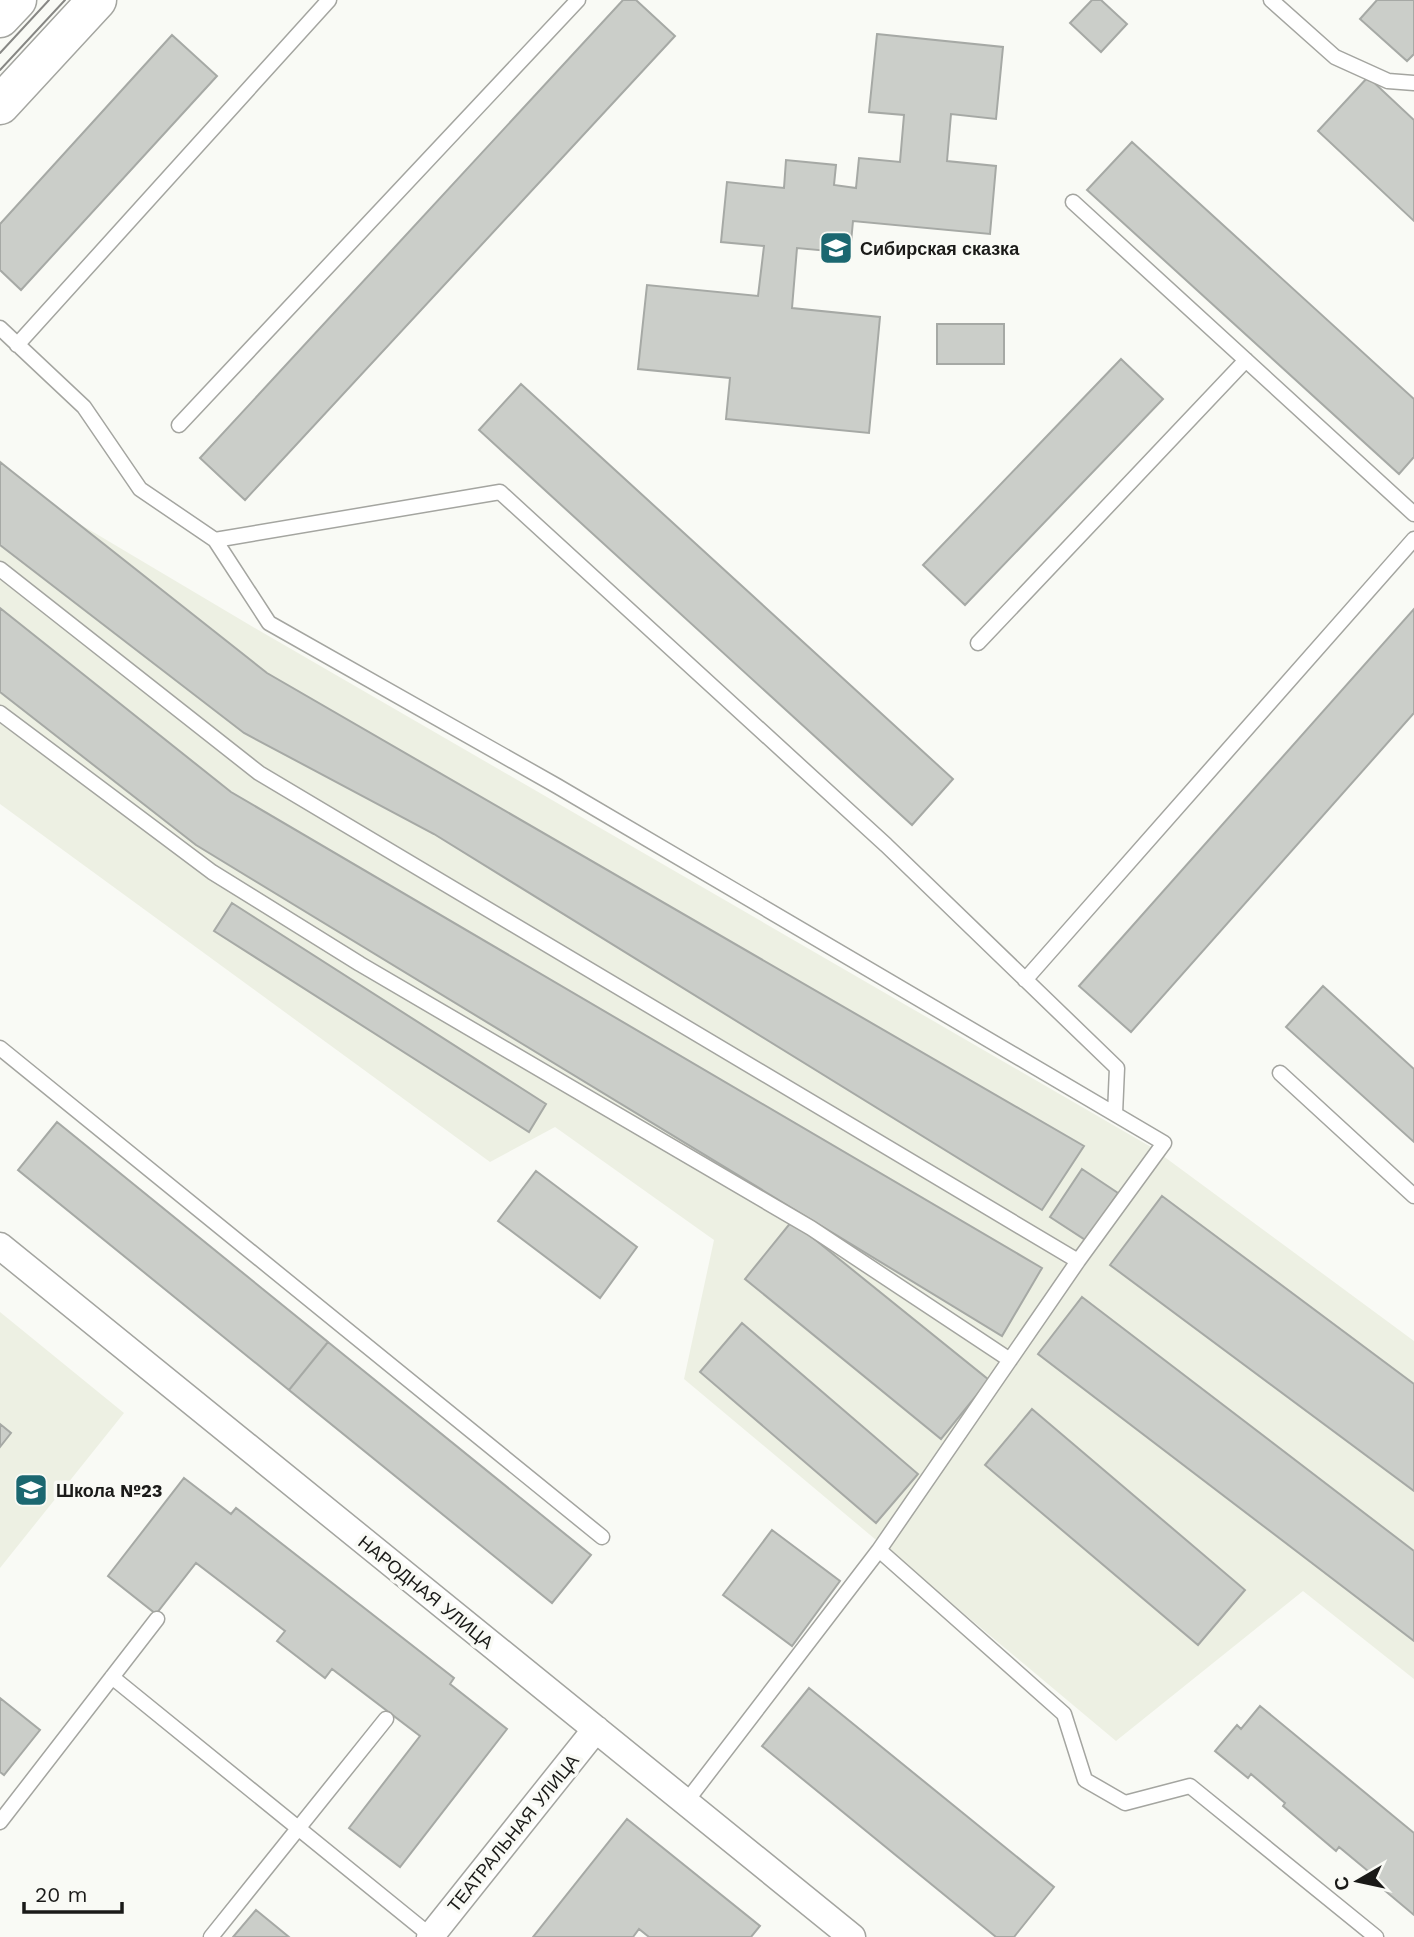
<svg xmlns="http://www.w3.org/2000/svg" width="1414" height="1937" font-family="'Work Sans',sans-serif">
<style>
.built{fill:#edf0e3}
.building{fill:#cbcec9;stroke:#a6a9a5;stroke-width:2}
.lines{fill:none;stroke-linecap:round;stroke-linejoin:round}
.lane-casing{stroke:#a4a5a0;stroke-width:17}
.street-casing{stroke:#a4a5a0;stroke-width:29}
.secondary-casing{stroke:#a4a5a0;stroke-width:41}
.lane{stroke:#fff;stroke-width:14}
.street{stroke:#fff;stroke-width:26}
.secondary{stroke:#fff;stroke-width:38}
.tram{stroke:#878784;stroke-width:2}
.labels{text-anchor:middle;dominant-baseline:central;stroke-width:7;stroke-linejoin:round;paint-order:stroke}
.poi-label{font-size:18px;font-weight:bold;fill:#1a1a18;stroke:#f9faf5;text-anchor:start}
.street-label{font-size:18px;fill:#1a1a18;stroke:#f9faf5}
</style>
<rect width="100%" height="100%" fill="#f9faf5"/>
<path class="built" d="M0,460L51,507L248,624L1151,1147L1414,1341V1679L1303,1591L1116,1741L684,1379L714,1240L555,1127L490,1162L0,804Z
M0,1312L124,1413L0,1568Z"/>
<path class="building" d="M623,0H636L675,36L245,500L200,458Z
M1092,0H1101L1127,24L1101,52L1070,23Z
M1377,0H1414V54L1407,61L1360,19Z
M877,34L1003,47L996,119L951,114L947,161L996,166L990,234L853,221L850,253L797,248L792,308L880,317L869,433L726,419L730,378L638,369L647,285L758,296L764,246L721,242L727,182L784,188L786,160L836,165L834,185L856,188L859,158L900,162L904,115L869,112Z
M172,35L217,76L21,290L0,270V224Z
M1368,77L1414,120V221L1318,131Z
M1132,142L1414,399V457L1399,474L1087,190Z
M937,324H1004V364H937Z
M1121,359L1163,399L965,605L923,565Z
M521,384L953,779L912,825L479,430Z
M0,462L267,673L1084,1146L1042,1210L434,834L244,733L0,545Z
M0,608L231,792L1042,1268L1002,1336L196,845L0,692Z
M1414,609V713L1131,1032L1079,986Z
M232,903L546,1104L529,1132L214,931Z
M1323,986L1414,1069V1142L1286,1027Z
M57,1122L328,1342L289,1390L18,1170Z
M1082,1169L1118,1193L1087,1241L1050,1217Z
M536,1171L637,1247L600,1298L498,1221Z
M1162,1196L1414,1384V1491L1110,1265Z
M792,1221L989,1380L941,1439L745,1279Z
M1082,1297L1414,1551V1641L1038,1354Z
M742,1323L918,1474L876,1523L700,1372Z
M328,1342L591,1555L552,1603L289,1390Z
M1032,1409L1245,1590L1198,1645L985,1465Z
M0,1424L11,1433L0,1447Z
M184,1478L231,1514L236,1508L454,1678L450,1684L507,1729L400,1867L349,1828L420,1736L332,1669L325,1678L277,1641L285,1631L196,1563L156,1614L108,1576Z
M772,1530L840,1581L792,1646L723,1595Z
M809,1688L1054,1887L1014,1937H996L762,1746Z
M0,1698L40,1730L4,1775L0,1772Z
M1260,1706L1414,1833V1915L1371,1879L1374,1876L1339,1847L1336,1851L1283,1806L1285,1803L1251,1774L1248,1778L1215,1751L1237,1725L1241,1729Z
M627,1819L760,1926L751,1937H649L639,1929L633,1937H533Z
M256,1910L289,1937H233Z"/>
<g class="lines">
<defs>
<path id="lane" d="M1271,0L1335,57L1388,81L1414,83
M1073,202L1414,514
M0,328L84,407L140,489L215,540L500,492L886,845L1117,1068L1115,1114
M17,345L329,0
M179,425L578,0
M215,540L269,623L557,786L1164,1143L1078,1261L879,1550
M0,569L259,773L1078,1261
M978,643L1246,360
M0,713L212,872L360,964L811,1228L1010,1360
M1025,980L1414,539
M0,1048L602,1537
M1280,1073L1414,1196
M112,1677L431,1936
M686,1802L879,1550L1064,1714L1085,1780L1125,1803L1190,1786L1376,1937
M0,1822L157,1619
M211,1937L386,1719"/>
<path id="street" d="M0,1246L852,1937
M430,1937L596,1729"/>
<path id="secondary" d="M0,18L17,0
M0,105L97,0"/>
</defs>
<use href="#lane" class="lane-casing"/>
<use href="#street" class="street-casing"/>
<use href="#secondary" class="secondary-casing"/>
<use href="#lane" class="lane"/>
<use href="#street" class="street"/>
<use href="#secondary" class="secondary"/>
<path class="tram" d="M0,53L49,0
M0,70L65,0"/>
</g>
<defs>
<symbol id="school-square" viewBox="-11 -11 22 22"><rect x="-9" y="-9" width="18" height="18" rx="4" fill="#1b6770" stroke="#f9faf5"/><path d="M0-5L7-2L0 1L-7-2ZM-4 1L0 2.5L4 1V4Q0 6-4 4Z" fill="#fff"/></symbol>
</defs>
<g fill-rule="evenodd">
<use href="#school-square" x="817" y="229" width="38" height="38"/>
<use href="#school-square" x="12" y="1471" width="38" height="38"/>
</g>
<g class="labels">
<g class="poi-label">
<text x="860" y="248">Сибирская сказка</text>
<text x="56" y="1490">Школа №23</text>
</g>
<g class="street-label">
<text transform="translate(426 1592) rotate(39)">НАРОДНАЯ УЛИЦА</text>
<text transform="translate(513 1833) rotate(-51)">ТЕАТРАЛЬНАЯ УЛИЦА</text>
</g>
</g>
<g transform="translate(1358 1881) rotate(261)" stroke="#f9faf5" stroke-width="5" paint-order="stroke">
<path d="M0-5L12 26L0 18L-12 26Z" fill="#1a1a18"/>
<text y="-10" font-size="19" font-weight="bold" text-anchor="middle" fill="#1a1a18">С</text>
</g>
<path d="M24 1902v10h98v-10" fill="none" stroke="#1a1a18" stroke-width="3.5"/>
<text x="35" y="1902" font-size="21" fill="#1a1a18" stroke="#f9faf5" stroke-width="5" paint-order="stroke">20 m</text>
</svg>
